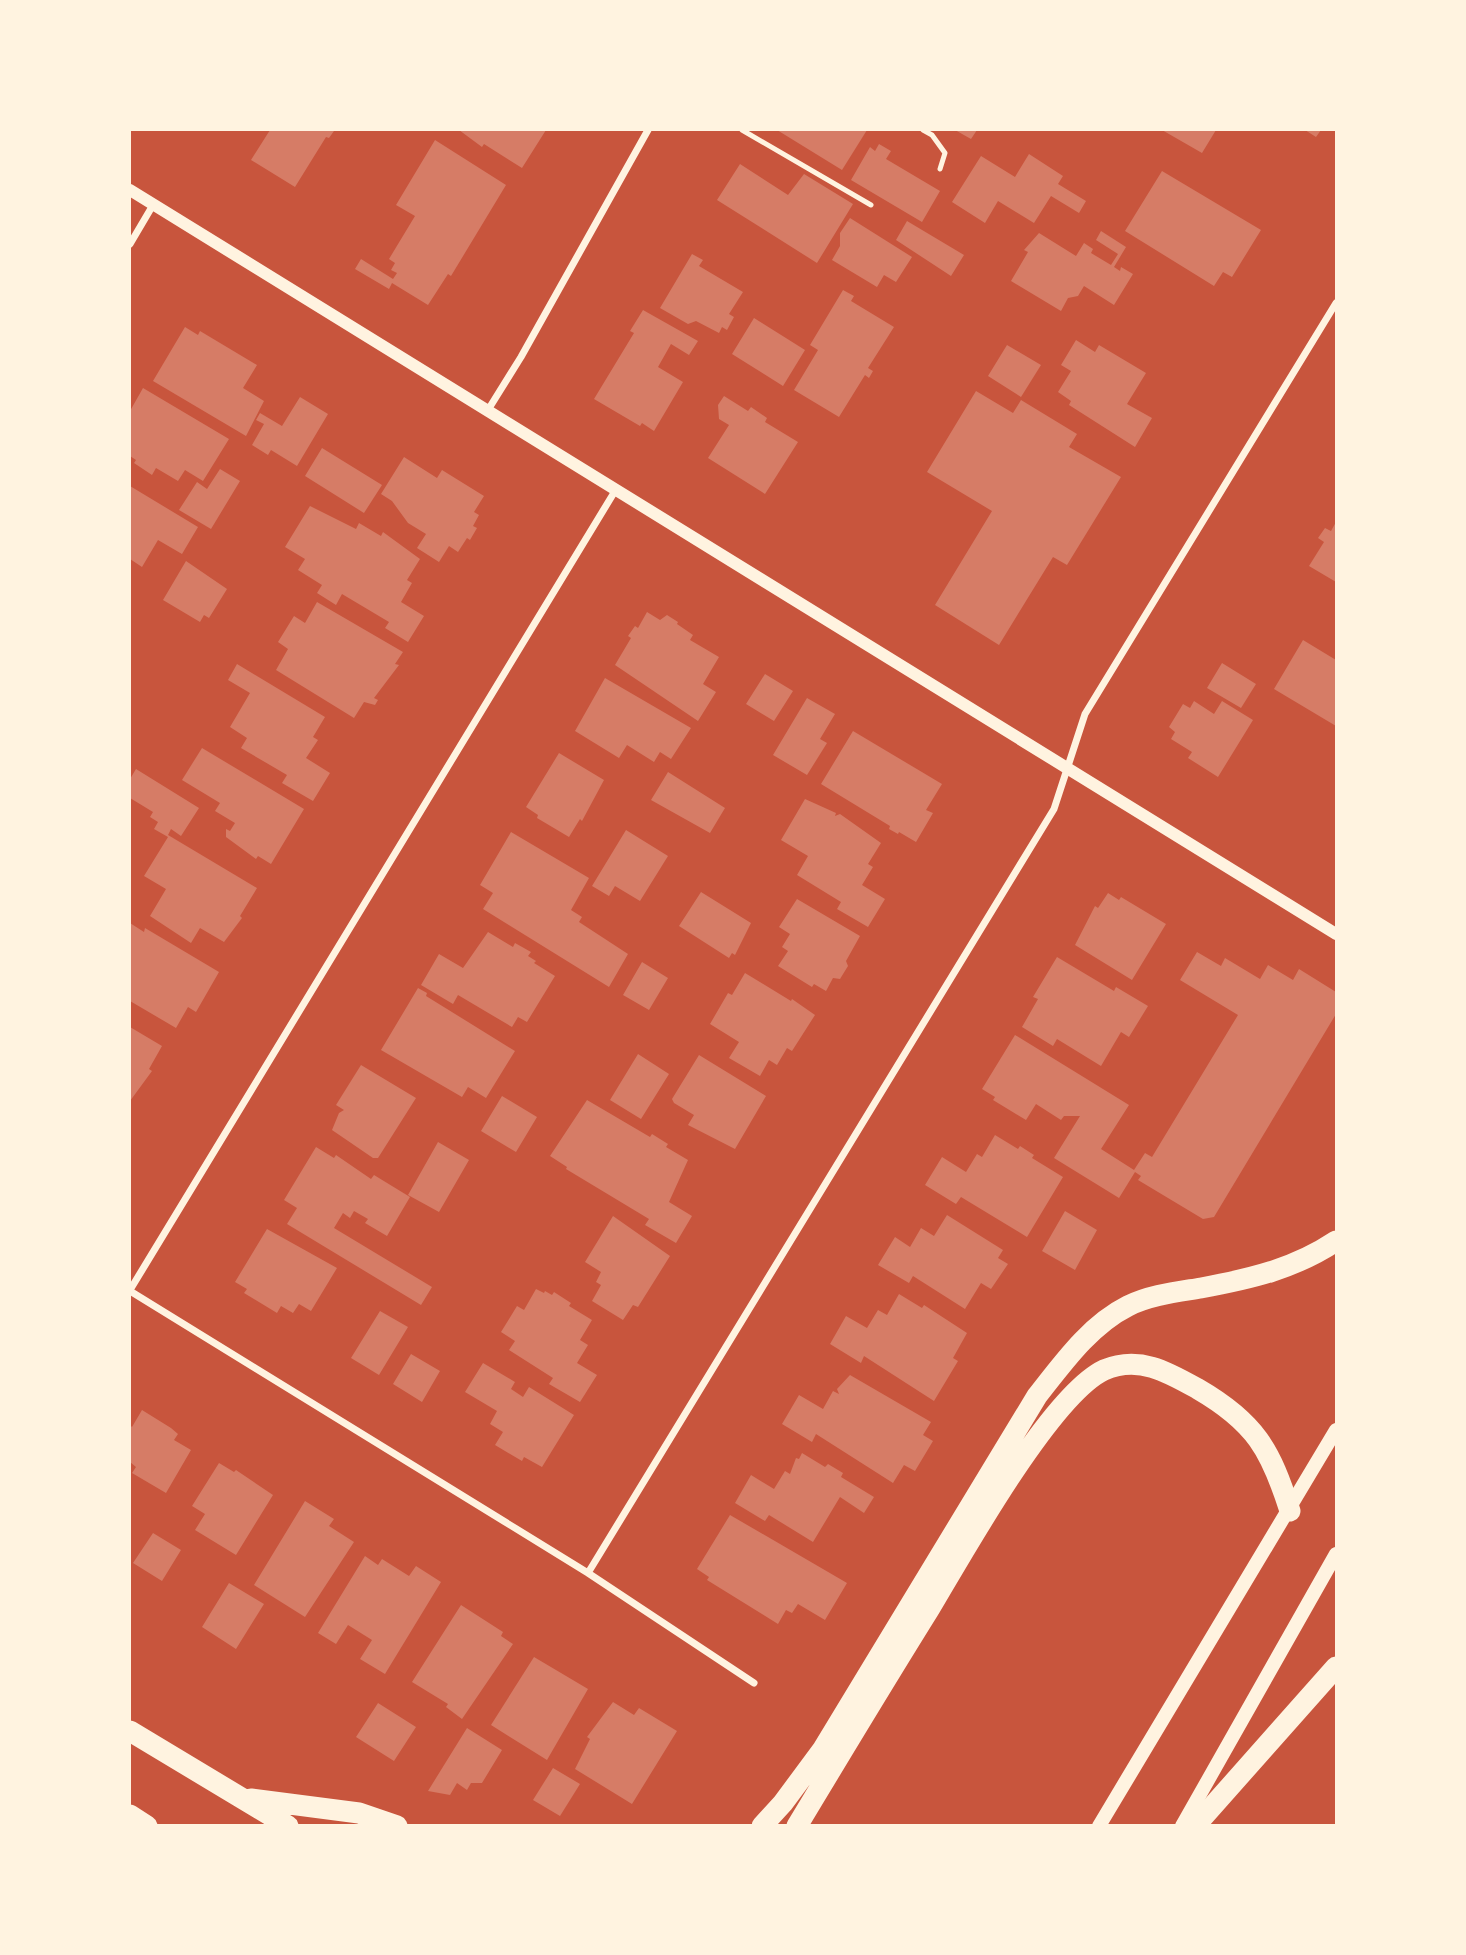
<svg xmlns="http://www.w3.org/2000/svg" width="1466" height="1955" font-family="Jost,sans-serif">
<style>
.building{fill:#d67c66}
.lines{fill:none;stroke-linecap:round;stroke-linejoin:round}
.service{stroke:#fff3e0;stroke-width:5}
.minor{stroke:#fff3e0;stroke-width:7}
.tertiary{stroke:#fff3e0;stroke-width:12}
.secondary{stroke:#fff3e0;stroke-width:14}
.motorway{stroke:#fff3e0;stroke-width:21}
</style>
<rect width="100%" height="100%" fill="#c8553d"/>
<path class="building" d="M270,130H331L334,131L329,138L326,137L295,187L251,160Z
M459,130H546L522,168L484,144L482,147Z
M777,130H867L842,170Z
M955,130H977L971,139Z
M1162,130H1216L1202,153Z
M1305,130H1321L1316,137Z
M435,140L506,185L451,276L448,274L428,305L392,283L389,289L355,269L361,259L393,279L397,273L391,270L395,263L389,259L415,216L396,205Z
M879,144L891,151L886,159L940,191L922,222L851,180L870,147L875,151Z
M1029,154L1063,176L1058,184L1086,201L1079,213L1051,196L1034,223L998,201L985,223L952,202L981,156L1015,177Z
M740,164L788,195L804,174L853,204L817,263L717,200Z
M1162,171L1261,230L1232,277L1223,272L1214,286L1125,231Z
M850,218L912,257L896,282L884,275L877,287L832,260L840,246V233Z
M907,221L964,255L951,276L896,240Z
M1101,231L1126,247L1114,267L1120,271L1121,267L1133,274L1114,305L1084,286L1078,296L1068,298L1061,311L1011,281L1028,252L1024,250L1039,233L1076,256L1084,243L1093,249L1091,253L1111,265L1118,254L1096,240Z
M692,254L703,260L699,266L743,292L729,314L734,317L727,330L722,327L719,333L696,321L688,324L660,308Z
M843,290L854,296L851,301L894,327L868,368L873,371L869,378L865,375L839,417L794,390L818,350L810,345Z
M643,310L698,341L689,355L671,344L658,367L683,382L654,431L642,423L640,426L594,399L634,333L630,331Z
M754,318L805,350L783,386L732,354Z
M185,327L198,335L200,331L257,365L243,388L264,401L246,436L153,381Z
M1076,340L1095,352L1099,345L1146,373L1127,404L1152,418L1135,447L1069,405L1071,401L1058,392L1071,371L1061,365Z
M1007,345L1041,365L1021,397L988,376Z
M143,388L229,439L203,481L185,470L178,481L156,468L152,475L134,463L136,460L130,456V411Z
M976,391L1013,413L1021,400L1077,434L1069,447L1121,477L1067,565L1053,557L999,645L935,605L992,511L927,472Z
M724,396L748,411L751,407L767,418L765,422L798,442L765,494L708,458L729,425L719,419L718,405Z
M300,397L328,414L297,466L271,450L268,455L252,445L264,424L256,420L260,413L282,426Z
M322,448L382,485L364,513L305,476Z
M404,457L437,478L442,470L484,496L474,512L479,515L473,526L477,528L470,540L467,538L458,552L449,546L439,562L417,548L426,534L408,523L392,501L381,494Z
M220,469L240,481L211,529L179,510L197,482L207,489Z
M130,486L198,527L182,554L158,540L142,567L130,559Z
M310,506L356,529L359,523L381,536L383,532L420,559L407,580L412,583L401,602L424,616L408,642L385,628L389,622L342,594L336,605L317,593L322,585L298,570L305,559L285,547Z
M1336,522V582L1309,566L1324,542L1318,538L1325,528L1331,531Z
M186,561L227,589L209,618L204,615L200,622L163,600Z
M317,602L403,652L395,664L399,665L374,698L378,700L375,705L364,702L354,718L276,670L288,649L278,642L294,616L305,623Z
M647,612L660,620L667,615L678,622L677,624L693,635L690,640L719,657L703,684L716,692L698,721L615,665L631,638L628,636L635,626L638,628Z
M1303,640L1336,660V726L1274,689Z
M1222,663L1256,684L1241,708L1207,688Z
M237,664L325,717L313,737L318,740L306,758L330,773L313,801L282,783L287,775L241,748L247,738L230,727L250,693L228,680Z
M765,674L793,691L774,721L746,704Z
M605,678L691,728L671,759L660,752L654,762L627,745L619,758L575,731Z
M807,698L835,714L820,739L827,743L807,775L773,755Z
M1194,701L1214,714L1222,701L1253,720L1218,777L1188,758L1192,752L1171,739L1175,732L1169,727L1183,704L1190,708Z
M853,731L942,784L926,810L933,813L916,842L899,832L898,834L889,829L890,826L821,784Z
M202,748L304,809L271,864L258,856L256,859L226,837V829L230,831L235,823L215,811L220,803L182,780Z
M559,753L604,780L582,821L580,819L569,837L537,818L538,815L526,807Z
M136,769L199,808L181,836L171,829L168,835L257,888L240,916L242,918L224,942L200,928L191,943L150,916L166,889L144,876L168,837L154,829L158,822L150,817L153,812L130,798V779Z
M668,772L725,808L710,833L651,800Z
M805,799L836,813L835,816L840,814L881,843L868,864L873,867L862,885L885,899L868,927L837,909L841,902L797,875L808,856L781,840Z
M626,830L668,856L640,901L615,886L609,896L592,886Z
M511,832L589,878L571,910L582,917L579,922L628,954L609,987L483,909L493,893L480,885Z
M701,892L751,923L735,955L732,953L729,958L679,926Z
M1108,893L1119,900L1121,897L1166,924L1132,980L1075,945L1095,906L1098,908Z
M797,899L860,936L846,961L848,966L840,979L833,978L826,991L814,984L812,987L778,966L788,951L782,947L790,934L779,927Z
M130,923L144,932L145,928L219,972L196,1012L188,1007L176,1028L130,1001Z
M488,932L513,947L515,943L531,952L528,956L536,961L534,963L555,976L527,1022L518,1017L512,1027L458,995L453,1004L421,985L439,954L463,968Z
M1197,952L1221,966L1225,958L1260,979L1268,965L1293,980L1299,969L1336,992V1014L1214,1217L1203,1219L1138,1180L1141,1176L1135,1172L1119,1198L1054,1158L1080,1116H1064L1061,1120L1036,1104L1026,1120L993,1100L995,1097L982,1089L1015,1035L1129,1105L1101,1149L1134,1170L1145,1153L1152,1157L1238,1015L1180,980Z
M1057,957L1114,991L1116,987L1148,1006L1129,1037L1121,1032L1101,1066L1057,1039L1053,1046L1022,1027L1038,999L1033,997Z
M642,962L668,978L649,1010L623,995Z
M745,973L791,1001L792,999L815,1015L792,1051L787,1048L777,1065L769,1060L760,1076L729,1058L739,1042L710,1024L728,993L732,995Z
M418,988L427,993L426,996L515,1051L486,1098L468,1087L462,1097L381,1050Z
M130,1027L162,1046L149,1069L152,1071L130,1101Z
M638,1054L669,1074L641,1119L610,1100Z
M699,1055L766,1096L735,1149L688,1125L694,1115L674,1103L672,1099Z
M361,1065L416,1098L378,1158H373L332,1130L339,1113L344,1110L336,1105Z
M502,1096L537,1117L516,1152L481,1131Z
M587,1100L650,1137L652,1134L668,1144L666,1147L688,1160L669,1202L692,1216L676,1243L645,1225L649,1219L566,1169L567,1167L550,1156Z
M995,1135L1018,1149L1020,1146L1034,1155L1032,1158L1063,1177L1027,1237L961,1197L956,1204L925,1185L942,1157L966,1172L977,1154L982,1157Z
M438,1142L469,1160L439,1212L408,1195Z
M316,1147L334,1158L336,1155L371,1179L374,1175L410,1197L387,1236L365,1223L368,1219L354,1211L350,1218L343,1213L334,1228L432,1287L421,1305L287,1224L297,1208L284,1200Z
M1065,1211L1097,1230L1075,1270L1042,1251Z
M947,1215L1003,1250L998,1258L1008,1264L991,1289L981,1283L965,1309L913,1276L909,1283L878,1265L895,1237L910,1247L921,1228L934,1236Z
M613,1216L670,1256L638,1307L633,1305L623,1320L592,1301L601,1285L596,1282L601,1272L585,1262Z
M267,1229L337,1268L311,1311L299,1304L293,1313L281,1306L277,1313L244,1293L247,1289L235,1282Z
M536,1289L544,1293L545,1291L552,1295L554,1292L571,1303L569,1306L592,1320L580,1340L588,1345L577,1363L597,1375L580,1402L549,1384L553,1378L509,1350L515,1341L501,1332L517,1306L524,1310Z
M899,1294L922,1308L924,1305L967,1333L953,1358L958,1361L934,1401L864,1356L861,1363L830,1344L846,1316L867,1328L878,1310L887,1315Z
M380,1311L408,1327L379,1375L351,1358Z
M411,1354L440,1371L422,1402L393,1384Z
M483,1363L515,1382L511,1389L523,1397L529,1387L574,1415L542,1467L524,1457L522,1461L495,1445L503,1432L490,1424L497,1411L465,1392Z
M850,1375L931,1422L923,1435L933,1441L915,1471L904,1465L893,1483L816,1434L812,1442L782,1424L799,1395L823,1409L833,1391L839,1394L837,1389Z
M142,1410L171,1428L178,1434L174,1440L191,1450L166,1493L132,1473L136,1467L130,1462V1425L132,1427Z
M802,1453L825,1467L828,1464L843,1473L841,1477L874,1497L864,1513L840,1497L813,1542L769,1515L765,1521L735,1503L751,1475L774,1489L785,1471L790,1474L796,1458L799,1459Z
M219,1463L234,1472L236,1470L273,1495L236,1555L195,1530L205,1514L192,1506Z
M305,1501L334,1519L329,1526L354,1542L305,1617L254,1585Z
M730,1515L847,1583L825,1620L798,1604L792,1613L786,1610L778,1624L707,1580L709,1577L697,1569Z
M153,1533L181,1550L162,1581L133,1563Z
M365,1556L378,1565L382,1559L409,1576L416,1566L441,1582L385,1674L360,1659L372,1640L348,1625L336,1644L318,1633Z
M229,1583L264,1604L236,1649L202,1627Z
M461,1605L503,1632L501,1636L513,1644L462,1719L446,1707L448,1704L412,1682Z
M534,1657L588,1689L547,1760L491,1725Z
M613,1702L634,1715L639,1708L677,1731L632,1804L575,1769L590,1739L587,1737Z
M378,1703L416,1727L394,1761L356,1737Z
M467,1728L502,1750L482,1783H471L467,1790L457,1783L450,1795L428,1791Z
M553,1768L580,1784L560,1816L533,1800Z"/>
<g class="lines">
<path class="service" d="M742,130L871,205
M923,130L932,135L945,153L940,169"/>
<path class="minor" d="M130,244L153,205
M488,410L521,357L648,130
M130,1290L615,491
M130,1291L588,1573L754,1683
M588,1573L1054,809L1085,714L1336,303"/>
<path class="tertiary" d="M130,190L1336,934"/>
<path class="secondary" d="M1099,1826L1336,1430
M1182,1826L1336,1554"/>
<path class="motorway" d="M130,1731L288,1826
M251,1799L359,1813L397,1826
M130,1815L147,1826
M762,1826L783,1803L823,1749L1037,1396C1063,1363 1090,1325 1128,1306C1150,1295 1177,1292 1201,1288C1250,1279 1294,1269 1336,1241
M797,1826C841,1753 885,1680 930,1608C963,1553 1050,1396 1104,1370C1139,1355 1168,1372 1198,1389C1255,1422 1271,1450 1290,1511
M1195,1826L1336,1667"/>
</g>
<rect width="1466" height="1955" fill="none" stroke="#fff3e0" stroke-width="262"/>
</svg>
